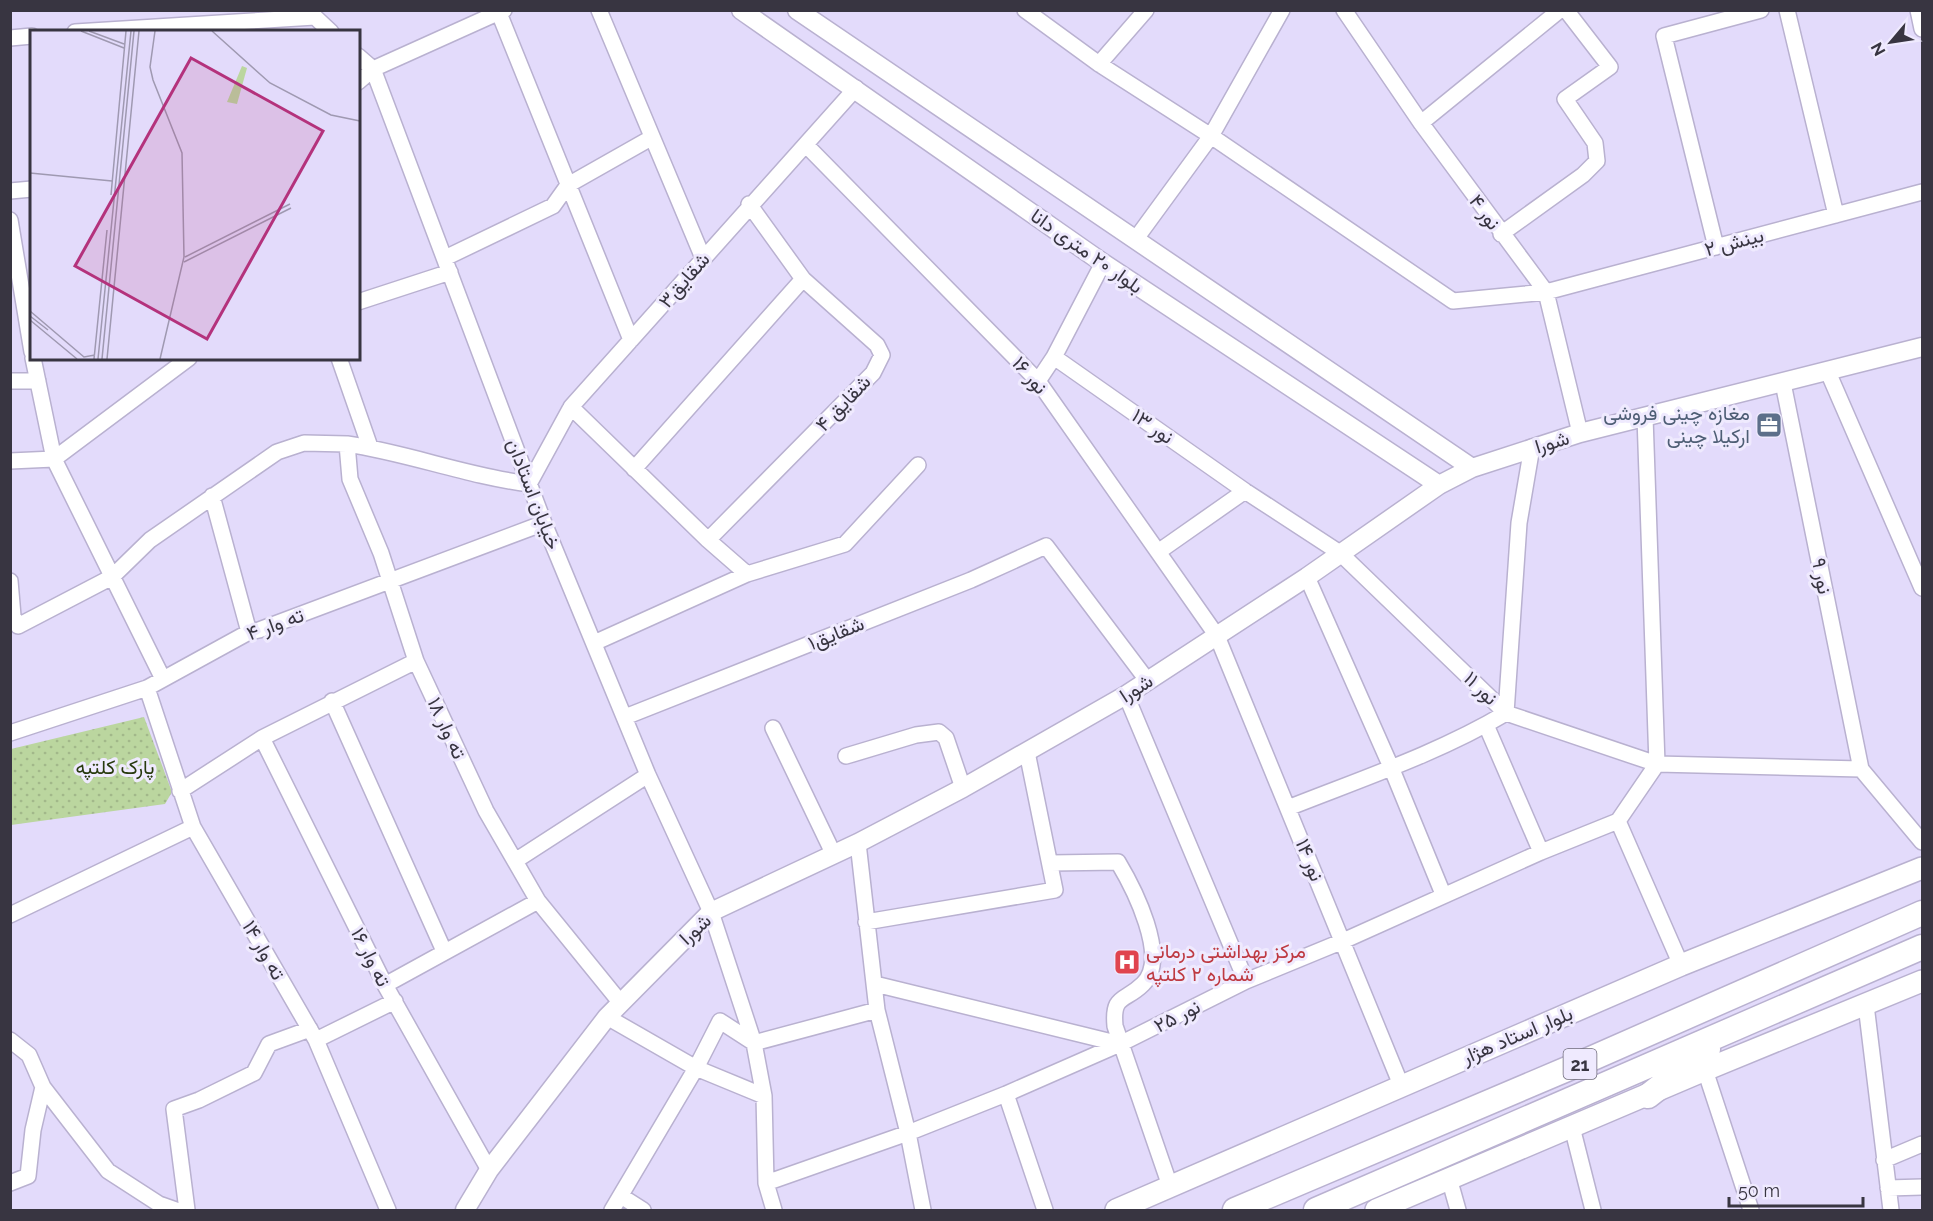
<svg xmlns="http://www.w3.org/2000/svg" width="1933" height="1221" font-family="Raleway,Vazirmatn,sans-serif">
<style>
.park{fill:url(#park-dots)}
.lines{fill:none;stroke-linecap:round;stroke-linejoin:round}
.minor-casing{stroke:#b9b1d0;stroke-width:18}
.tertiary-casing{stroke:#b9b1d0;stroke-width:21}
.secondary-casing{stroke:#b9b1d0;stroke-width:24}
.primary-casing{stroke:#b9b1d0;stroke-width:27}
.minor{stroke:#fff;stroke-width:15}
.tertiary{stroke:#fff;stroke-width:18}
.secondary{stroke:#fff;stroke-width:21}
.primary{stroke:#fff;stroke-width:24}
.labels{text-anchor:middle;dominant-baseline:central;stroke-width:6;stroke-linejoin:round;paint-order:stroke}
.shield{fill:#efeafe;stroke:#6f6b7a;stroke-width:1.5}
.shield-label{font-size:18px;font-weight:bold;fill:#383541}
.street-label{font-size:20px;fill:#383541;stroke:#efeafe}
.service-label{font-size:20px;fill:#4e5e75;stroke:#efeafe;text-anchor:end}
.park-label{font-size:20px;fill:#283a0e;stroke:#efeafe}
.health-label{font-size:20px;fill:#be3a42;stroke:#efeafe;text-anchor:start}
.inset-road{fill:none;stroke:#9f99b1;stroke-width:1.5}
.view{fill:#b4327c;fill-opacity:0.15;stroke:#b4327c;stroke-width:3}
.inset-edge{fill:none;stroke:#383541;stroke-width:3}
</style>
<defs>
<pattern id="park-dots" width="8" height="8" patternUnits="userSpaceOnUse" patternTransform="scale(1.5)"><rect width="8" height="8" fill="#bbd69f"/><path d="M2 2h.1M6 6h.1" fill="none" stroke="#a2b88a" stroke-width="1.8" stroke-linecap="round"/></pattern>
</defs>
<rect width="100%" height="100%" fill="#e3dbfb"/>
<path class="park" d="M144,717L172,792L165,804L11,825V749Z"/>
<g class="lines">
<defs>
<path id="minor" d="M599,10L703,258
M1025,10L1099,64L1211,136L1453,301L1546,292L1922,192
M1344,10L1421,123L1546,292L1580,433
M1787,10L1836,215
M1918,10L1922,29
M499,13L631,340
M75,32L315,17L331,32
M10,38L32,36
M358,56L373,69L544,523L648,775L711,912L754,1043L764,1096L766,1183L774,1210
M1099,64L1146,10
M358,82L373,69L504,10
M1421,123L1560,10
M806,145L1038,381L1217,636L1401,1085
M10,191L32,189
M10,220L32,352
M1501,234L1583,175L1597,161L1595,143L1565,99L1610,67L1566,10
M1135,240L1211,136L1282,10
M1716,247L1664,36L1761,10
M445,258L553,206L568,185L651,138
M358,302L450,272
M1054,357L1245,491L1340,553L1506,713L1657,764L1861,769L1922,842
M33,358L54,459L163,679
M339,358L370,447
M1828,372L1922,588
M10,381H38
M1038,381L1054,357L1103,263
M1783,383L1861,769
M571,407L708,540L747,574
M1645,417L1657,764
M10,461L54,459L189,358
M634,469L803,279
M212,496L249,632
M708,540L873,373L882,355L877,345L803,279L749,204
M1158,552L1245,491
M1307,577L1391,767L1443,894
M10,581L13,616L18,626L112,577L150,540L277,452L304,443L347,444
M594,643L747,574L845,544L918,465
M147,688L193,827L316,1040L388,1210
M1126,695L1246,981
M332,701L444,951
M625,717L971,580L1046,546L1147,680
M1486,725L1541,852
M773,728L834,855
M10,733L147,688L249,632L259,630L544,523
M262,738L385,985L489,1170
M846,756L916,735L939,732L946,738L963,788
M180,791L262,738L416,661
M1288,808C1361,779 1439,753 1506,713L1519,523L1532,447
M1618,821L1681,965
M858,843L877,1010L908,1133L923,1210
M515,861L648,775
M1051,863L1118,862C1133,887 1170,958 1143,984C1125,1002 1112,994 1115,1026L1170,1186
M10,915L193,827
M866,922L1055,890L1027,752
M875,984L1120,1044
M385,985L538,901
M620,1002L538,901L486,811L416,661L381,553L350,479L347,444C408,453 467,476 529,484L571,407L856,88
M1866,1005L1891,1210
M607,1017L696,1068L764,1096
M10,1040L29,1055L43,1087L108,1171L159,1204L176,1210
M316,1040L395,1001
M1705,1070L1751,1210
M1006,1094L1045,1210
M1572,1127L1593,1210
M1884,1160L1922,1144
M1449,1178L1458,1210
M10,1183L28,1176L33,1130L43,1087
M766,1183L908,1133L1006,1094L1120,1044L1246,981L1343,941L1541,852L1618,821L1657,764
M1888,1188L1922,1187
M621,1196L643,1210
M187,1210L174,1109L199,1100L254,1073L269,1044L310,1029
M612,1210L696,1068L720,1021L754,1043L877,1010"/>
<path id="tertiary" d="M741,10L1103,263L1439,485
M797,10L1472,468
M465,1210L489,1170L607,1017L711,912L858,843L963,788L1126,695L1307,577L1439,485L1472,468L1580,433L1922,347"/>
<path id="secondary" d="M1116,1210L1681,965L1922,868
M1376,1210L1705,1070L1922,981"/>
<path id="primary" d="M1648,1096L1708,1049
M1235,1210L1586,1061L1922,913
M1316,1210L1922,947"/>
</defs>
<use href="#minor" class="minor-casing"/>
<use href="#tertiary" class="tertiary-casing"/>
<use href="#secondary" class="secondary-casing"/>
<use href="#primary" class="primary-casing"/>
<use href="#minor" class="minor"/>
<use href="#tertiary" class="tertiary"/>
<use href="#secondary" class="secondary"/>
<use href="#primary" class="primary"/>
</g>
<defs>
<symbol id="office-square" viewBox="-11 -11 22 22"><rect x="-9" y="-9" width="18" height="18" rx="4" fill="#5c6f8a" stroke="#efeafe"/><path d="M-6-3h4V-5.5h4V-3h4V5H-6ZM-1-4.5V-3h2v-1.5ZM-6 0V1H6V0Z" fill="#fff"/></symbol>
<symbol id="hospital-square" viewBox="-11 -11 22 22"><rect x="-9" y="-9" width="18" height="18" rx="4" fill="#e0444e" stroke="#efeafe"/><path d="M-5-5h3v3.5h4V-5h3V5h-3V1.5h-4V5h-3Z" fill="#fff"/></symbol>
</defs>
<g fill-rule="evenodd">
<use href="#office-square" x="1754" y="410" width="30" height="30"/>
<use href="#hospital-square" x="1112" y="947" width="30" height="30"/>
</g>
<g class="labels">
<rect class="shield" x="1563.5" y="1049" width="33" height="30" rx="4.5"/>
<g class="shield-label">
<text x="1580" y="1064">21</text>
</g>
<g class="street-label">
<text transform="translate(1485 212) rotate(54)">نور ۴</text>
<text transform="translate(1734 242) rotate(-15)">بینش ۲</text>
<text transform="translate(1087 251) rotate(35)">بلوار ۲۰ متری دانا</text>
<text transform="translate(684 280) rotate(-49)">شقایق۳</text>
<text transform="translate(1030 375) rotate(49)">نور ۱۶</text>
<text transform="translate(843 403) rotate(-46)">شقایق ۴</text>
<text transform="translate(1153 426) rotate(35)">نور ۱۳</text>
<text transform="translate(1552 442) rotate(-17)">شورا</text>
<text transform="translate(534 494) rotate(69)">خیابان استادان</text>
<text transform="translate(1822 576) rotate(79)">نور ۹</text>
<text transform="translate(275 624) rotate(-20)">ته وار ۴</text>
<text transform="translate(836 633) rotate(-22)">شقایق۱</text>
<text transform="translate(1136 688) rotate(-33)">شورا</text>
<text transform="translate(1481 688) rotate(44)">نور ۱۱</text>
<text transform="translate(447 728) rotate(65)">ته وار ۱۸</text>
<text transform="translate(1310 860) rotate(68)">نور ۱۴</text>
<text transform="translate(695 929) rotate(-43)">شورا</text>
<text transform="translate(264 950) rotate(60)">ته وار ۱۴</text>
<text transform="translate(371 957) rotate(63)">ته وار ۱۶</text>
<text transform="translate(1177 1016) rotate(-27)">نور ۲۵</text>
<text transform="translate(1517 1035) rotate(-23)">بلوار استاد هژار</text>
</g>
<g class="service-label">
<text x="1750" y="413">مغازه چینی فروشی<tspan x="1750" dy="23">ارکیلا چینی</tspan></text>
</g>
<g class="park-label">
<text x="115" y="767">پارک کلتپه</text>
</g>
<g class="health-label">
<text x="1146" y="951">مرکز بهداشتی درمانی<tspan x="1146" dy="23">شماره ۲ کلتپه</tspan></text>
</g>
</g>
<g transform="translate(30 30)">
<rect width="330" height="330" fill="#e3dbfb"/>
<path d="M212,36L217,38L207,74L197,72Z" fill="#bbd69f"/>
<path class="inset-road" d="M51,1L94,18M59,1L94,14M125,1L120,37L123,50L152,123L154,227L130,329M182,1L240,53L301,85L330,91M0,143L82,151M81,165L96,1M155,227L260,174M154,232L261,178M0,281L54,327L65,325M0,286L18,300M0,290L47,329M64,329L77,200M68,329L101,1M72,329L104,1M77,329L109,1"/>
<path class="view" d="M161,28L293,101L177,309L45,236Z"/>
<rect width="330" height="330" class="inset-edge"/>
</g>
<rect width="1933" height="1221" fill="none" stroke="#383541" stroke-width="24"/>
<g transform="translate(1891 42) rotate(241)" stroke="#efeafe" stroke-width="4.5" paint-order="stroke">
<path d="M0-4.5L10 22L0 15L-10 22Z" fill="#383541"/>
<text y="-9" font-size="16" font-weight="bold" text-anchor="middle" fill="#383541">N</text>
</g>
<path d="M1729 1197v9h134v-9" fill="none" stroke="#383541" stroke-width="3"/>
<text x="1738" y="1197" font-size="18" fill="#383541" stroke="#efeafe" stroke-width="4.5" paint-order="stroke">50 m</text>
</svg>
